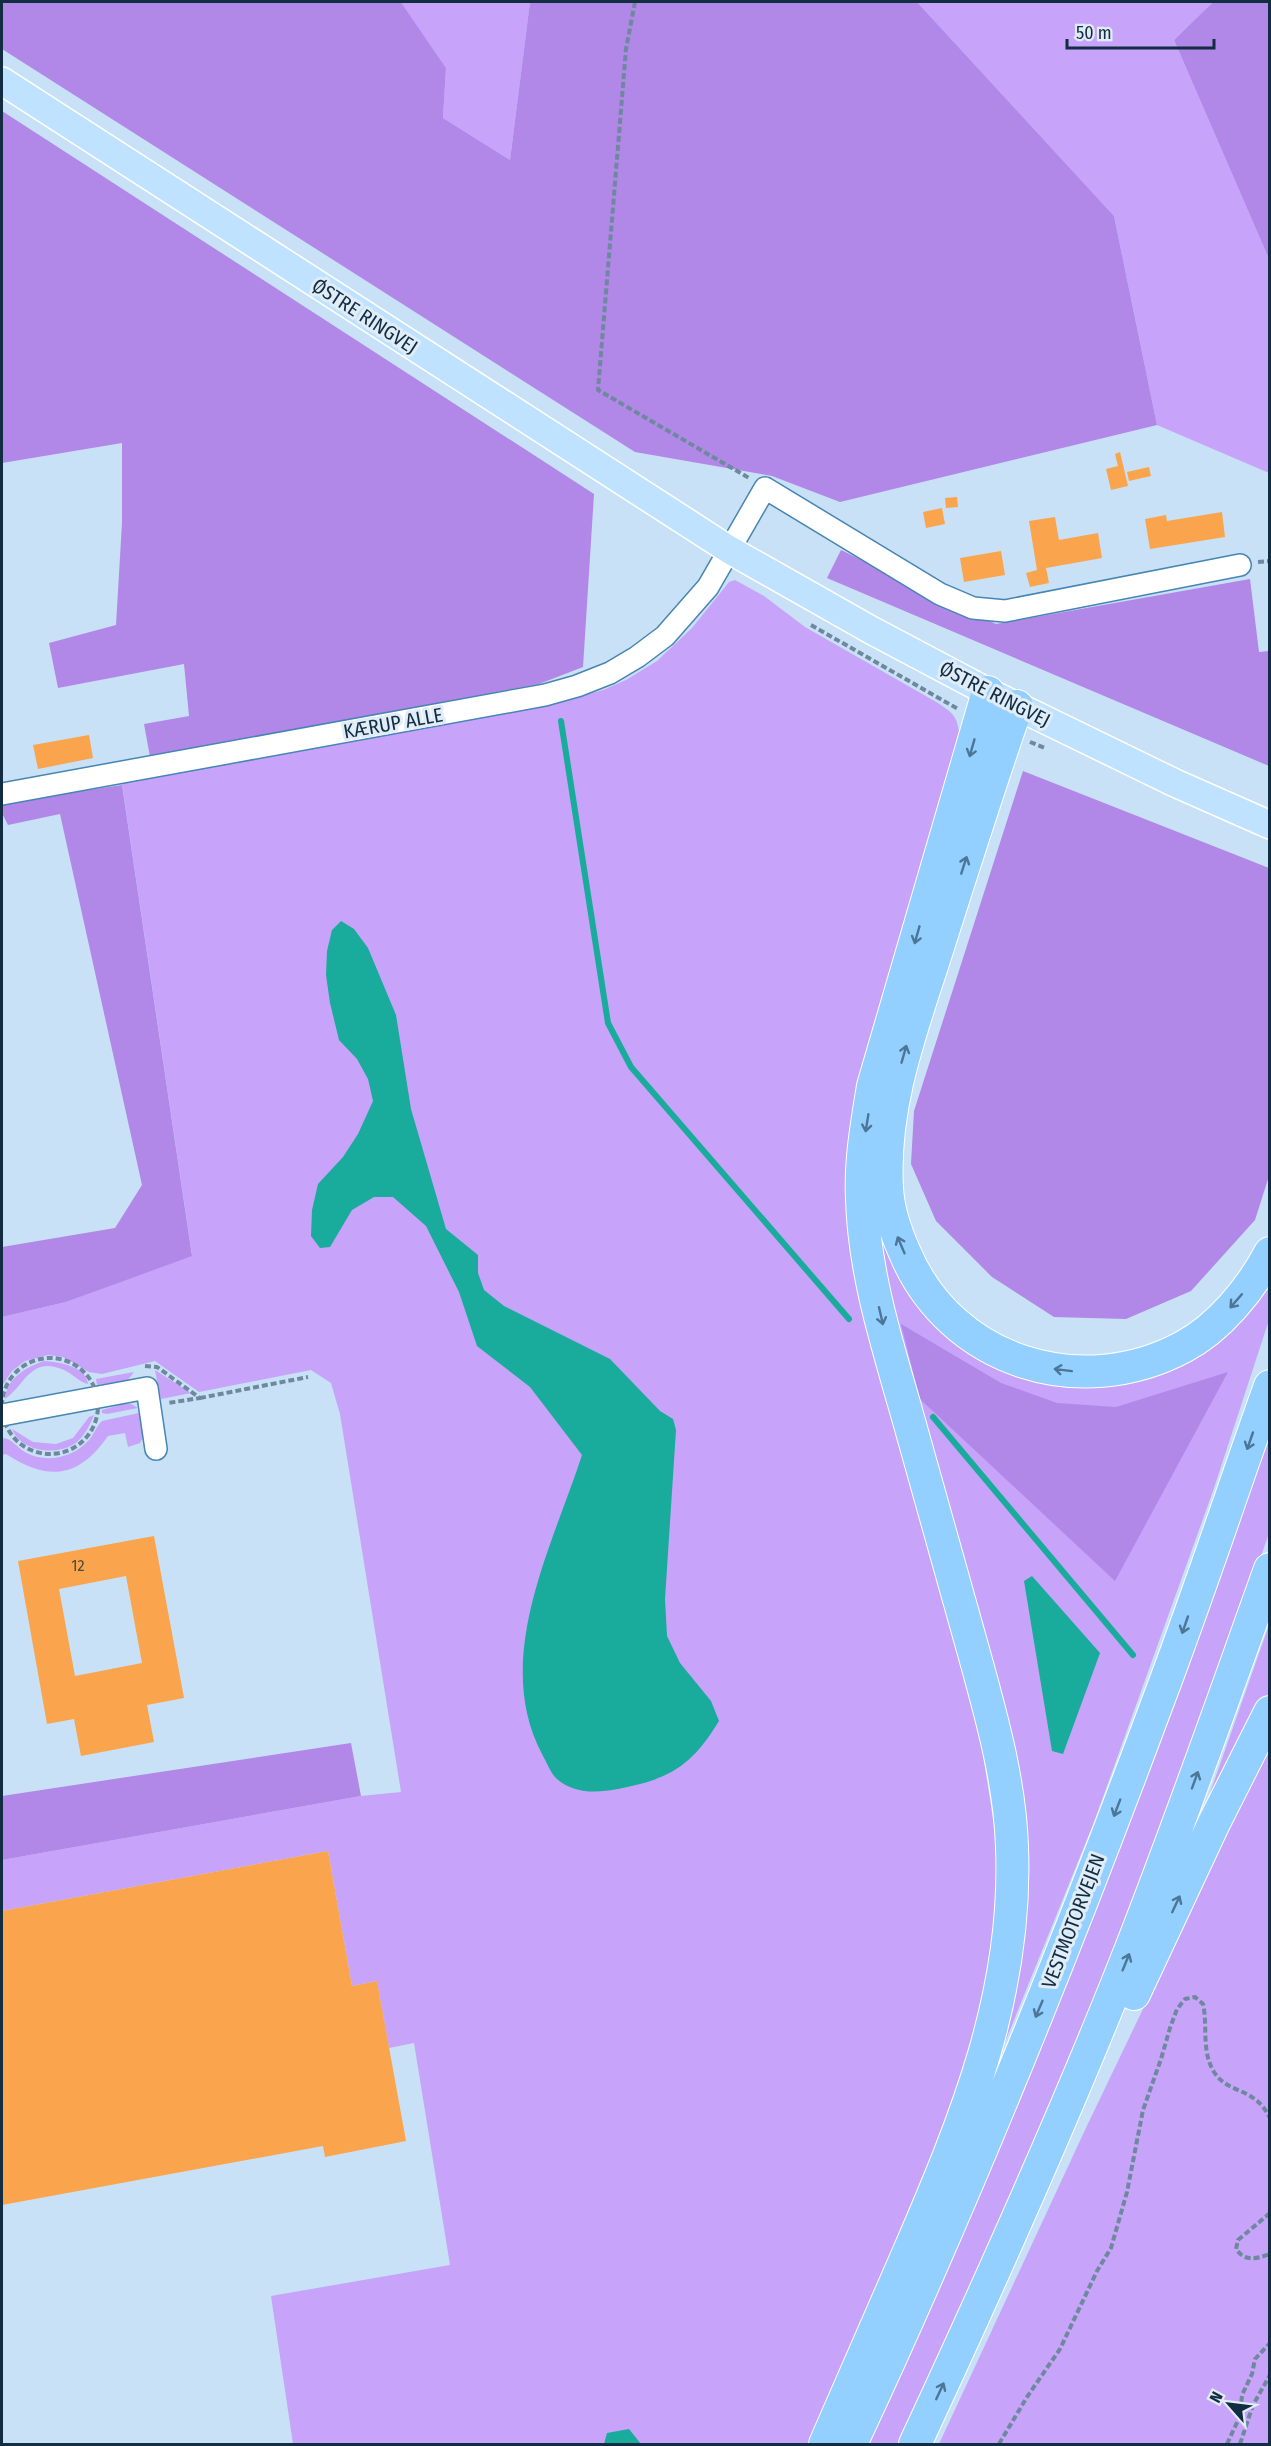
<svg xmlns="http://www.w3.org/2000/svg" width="1271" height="2446" font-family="'Fira Sans Condensed',sans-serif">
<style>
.green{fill:#c7a3fa}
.forest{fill:#b187e8}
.water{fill:#19ab9b}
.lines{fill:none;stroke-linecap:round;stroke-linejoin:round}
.stream{stroke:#19ab9b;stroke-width:6}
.building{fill:#faa44d;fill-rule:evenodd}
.minor-casing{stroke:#4685b4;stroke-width:24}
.major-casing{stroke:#fff;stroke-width:30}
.highway-casing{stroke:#fff;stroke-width:34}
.path{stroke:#6e889d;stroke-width:4;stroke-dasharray:6 3;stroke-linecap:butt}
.minor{stroke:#fff;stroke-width:21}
.major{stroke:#bee2ff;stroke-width:27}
.highway{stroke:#93cfff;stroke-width:32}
.oneway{stroke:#4c7696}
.labels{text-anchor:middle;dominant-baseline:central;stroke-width:6;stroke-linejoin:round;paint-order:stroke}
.number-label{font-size:16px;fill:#4c4b44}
.street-label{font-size:20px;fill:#122d41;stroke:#e0ecf7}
</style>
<rect width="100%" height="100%" fill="#c8e1f6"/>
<path class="green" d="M401,2H530L510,160L443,118L446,68Z
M917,2H1213L1174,40L1269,259V473L1157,425L1114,216Z
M735,580L764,596L805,627L938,703C956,715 957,717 960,738L866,1051L855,1101L849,1154L847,1220L859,1290L980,1735L998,1852L995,1956L968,2065L867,2318L810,2444H293L271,2296L450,2265L414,2043L389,2048L377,1981L352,1986L328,1851L2,1911V1860L361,1796L401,1792L340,1414L331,1383L311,1370L199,1392L155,1361L102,1374L89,1372L63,1357L48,1355L25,1361L12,1371L2,1386V1317L66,1302L192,1255L121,777L461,715L539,708L603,690L626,680L657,661L692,628L729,582Z
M882,1126L926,1307L1112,1380L1270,1274L1269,1320L1213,1491L1094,1822L993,2072L1021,1878L910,1400L871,1202Z
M44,1361C59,1362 86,1366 88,1384C79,1382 73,1374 64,1370C31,1355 25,1385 5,1399C7,1378 26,1367 44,1361Z
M155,1370L191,1393L161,1399Z
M134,1372L127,1381L97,1385L96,1379Z
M123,1404H131L138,1408L107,1414L102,1413V1410Z
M139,1413L144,1436L140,1443L128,1447L125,1433L108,1436C78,1479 48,1481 6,1454L2,1455V1438C12,1438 16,1447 25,1452C45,1464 73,1458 89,1440C94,1434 96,1427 102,1421Z
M94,1415C90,1425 85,1435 77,1442C58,1457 21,1452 12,1429L33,1442L56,1444L73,1438L89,1417Z
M1269,1423V1533L1203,1724L1100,1991L903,2444H865Z
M1269,1625V1694L1203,1813Z
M1269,1746V2444H939L1085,2130Z"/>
<path class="forest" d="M2,2H401L446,68L443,118L510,160L530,2H917L1114,216L1157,425L840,502L772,476L635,452L2,49Z
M1213,2H1269V259L1174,40Z
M2,111L594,494L583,667L539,684L150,757L144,724L189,716L184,664L58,688L49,643L116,625L122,523V443L2,463Z
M841,550L996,624L1250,579L1259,652L1269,651V766L827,578Z
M1023,771L1269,868V1176L1255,1220L1191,1291L1126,1319L1054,1317L992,1277L936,1221L911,1164L914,1111Z
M122,785L192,1256L66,1302L2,1317V1247L115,1228L142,1185L60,814L8,825L2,813V803Z
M901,1324L1001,1383L1057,1403L1116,1407L1228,1372L1115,1581L920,1399Z
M351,1743L361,1796L2,1860V1796Z"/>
<path class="water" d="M341,921L354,929L368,948L396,1015L411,1109L446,1229L478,1255V1273L484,1290L504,1306L610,1359L660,1411L673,1419L676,1430L665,1599L667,1636L680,1663L711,1701L719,1721C691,1767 669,1779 618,1789C597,1793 574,1794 557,1779C551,1774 547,1763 543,1756C491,1660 552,1548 582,1455L530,1387L477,1346L459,1292L426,1226L393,1197H374L352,1210L330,1247L320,1248L311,1236L312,1210L318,1184L343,1157L358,1134L373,1101L368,1079L357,1059L339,1040L330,1003L326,975L327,951L332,930Z
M1032,1576L1100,1653L1063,1754L1052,1751L1024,1581Z
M629,2429L641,2444H604L607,2433Z"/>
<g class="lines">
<path class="stream" d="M561,721L608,1023L631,1067L849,1319
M933,1417L1133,1655"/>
</g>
<path class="building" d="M1120,452L1128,486L1111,490L1106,469L1118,466L1115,454Z
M1149,467L1151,476L1129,481L1127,472Z
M957,497L958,507L946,508L945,498Z
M942,508L945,524L926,528L923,512Z
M1222,512L1225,537L1150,549L1145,519L1166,515L1167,521Z
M1055,517L1059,540L1098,533L1102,558L1046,568L1049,583L1030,587L1026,573L1037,570L1029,521Z
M1001,551L1005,575L964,582L960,558Z
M89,735L93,758L38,769L33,745Z
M154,1536L184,1698L147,1705L154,1742L81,1756L74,1719L47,1724L18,1561ZM126,1576L142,1663L75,1676L59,1589Z
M328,1851L352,1986L377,1981L406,2141L325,2157L323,2146L2,2205V1911Z"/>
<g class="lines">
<defs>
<path id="minor" d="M2,794L545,695L577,686L610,673L637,657L665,636L708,587L765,488L940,594L973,608L1005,611L1240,565
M2,1415L147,1388L156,1449"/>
<path id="major" d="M2,81L728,549L871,630L988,692L1175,783L1270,825"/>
<path id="highway" d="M1017,706C989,786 964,866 938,947C913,1026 882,1104 887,1188C888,1210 896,1233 905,1253C951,1362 1080,1402 1183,1347C1219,1328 1251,1289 1270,1253
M1134,1994L1214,1823L1270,1712
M825,2444C853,2379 881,2314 910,2249C966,2119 1018,1992 1012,1847C1010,1780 990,1711 972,1646C950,1569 929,1491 907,1414C887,1344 864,1272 862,1199C860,1161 867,1123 873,1086L988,692
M851,2444C964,2203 1064,1954 1157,1704C1197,1599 1232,1492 1270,1386
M915,2444C989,2285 1061,2125 1126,1961C1177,1832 1223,1700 1270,1569"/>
</defs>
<use href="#minor" class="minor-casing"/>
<use href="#major" class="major-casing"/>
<use href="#highway" class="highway-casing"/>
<path class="path" d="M635,2L626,49L598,390L749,478
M1258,562L1270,561
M811,625L958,709
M1030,742L1045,748
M2 1406a48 48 0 1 1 96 0a48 48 0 1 1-96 0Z
M145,1366L157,1367L200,1398L168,1403
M200,1398L308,1377
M1270,2213L1238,2240L1236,2249C1245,2262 1256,2259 1270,2254
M999,2444L1027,2397L1060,2349L1097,2271L1111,2248L1127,2192L1143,2110L1161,2059L1170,2028L1177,2009L1185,1999L1195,1997L1203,2004C1208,2026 1201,2051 1214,2072C1230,2096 1253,2085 1270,2118
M1227,2444L1240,2416L1242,2395L1252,2374L1255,2359L1270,2343
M1240,2444L1253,2405L1270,2375"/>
<use href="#minor" class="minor"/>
<use href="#major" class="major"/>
<use href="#highway" class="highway"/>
</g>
<defs><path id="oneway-shaft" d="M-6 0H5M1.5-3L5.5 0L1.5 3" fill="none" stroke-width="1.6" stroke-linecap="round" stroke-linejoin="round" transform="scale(1.5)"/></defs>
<g class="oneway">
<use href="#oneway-shaft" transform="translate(972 748) rotate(106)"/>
<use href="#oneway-shaft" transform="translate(964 865) rotate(-72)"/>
<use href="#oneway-shaft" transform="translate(917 935) rotate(106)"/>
<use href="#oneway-shaft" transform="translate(904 1054) rotate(-74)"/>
<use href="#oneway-shaft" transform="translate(867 1123) rotate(99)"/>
<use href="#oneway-shaft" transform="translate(901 1245) rotate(-113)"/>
<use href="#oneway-shaft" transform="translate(1236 1301) rotate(131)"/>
<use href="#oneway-shaft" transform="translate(881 1316) rotate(77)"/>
<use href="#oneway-shaft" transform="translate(1063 1370) rotate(-173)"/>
<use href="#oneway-shaft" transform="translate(1250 1441) rotate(109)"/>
<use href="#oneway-shaft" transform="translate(1185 1625) rotate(109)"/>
<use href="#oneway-shaft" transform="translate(1195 1780) rotate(-70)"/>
<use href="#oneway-shaft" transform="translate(1117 1808) rotate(111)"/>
<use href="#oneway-shaft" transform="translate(1176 1904) rotate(-65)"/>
<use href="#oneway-shaft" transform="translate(1126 1962) rotate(-68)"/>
<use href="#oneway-shaft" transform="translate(1039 2009) rotate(113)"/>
<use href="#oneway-shaft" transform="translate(940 2391) rotate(-65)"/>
</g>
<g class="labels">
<g class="number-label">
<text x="78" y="1565">12</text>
</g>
<g class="street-label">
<text transform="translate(365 316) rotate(33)">ØSTRE RINGVEJ</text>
<text transform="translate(995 694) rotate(27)">ØSTRE RINGVEJ</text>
<text transform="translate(393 723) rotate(-10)">KÆRUP ALLE</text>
<text transform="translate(1073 1921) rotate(-69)">VESTMOTORVEJEN</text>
</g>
</g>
<rect width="1271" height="2446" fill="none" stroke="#122d41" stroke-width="6"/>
<g transform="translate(1229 2404) rotate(298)" stroke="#e0ecf7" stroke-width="4.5" paint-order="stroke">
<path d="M0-4.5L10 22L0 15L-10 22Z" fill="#122d41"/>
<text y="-9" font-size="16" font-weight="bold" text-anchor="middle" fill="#122d41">N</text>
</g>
<path d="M1067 39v9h147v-9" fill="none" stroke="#122d41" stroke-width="3"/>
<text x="1076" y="39" font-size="18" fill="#122d41" stroke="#e0ecf7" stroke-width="4.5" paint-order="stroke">50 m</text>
</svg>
